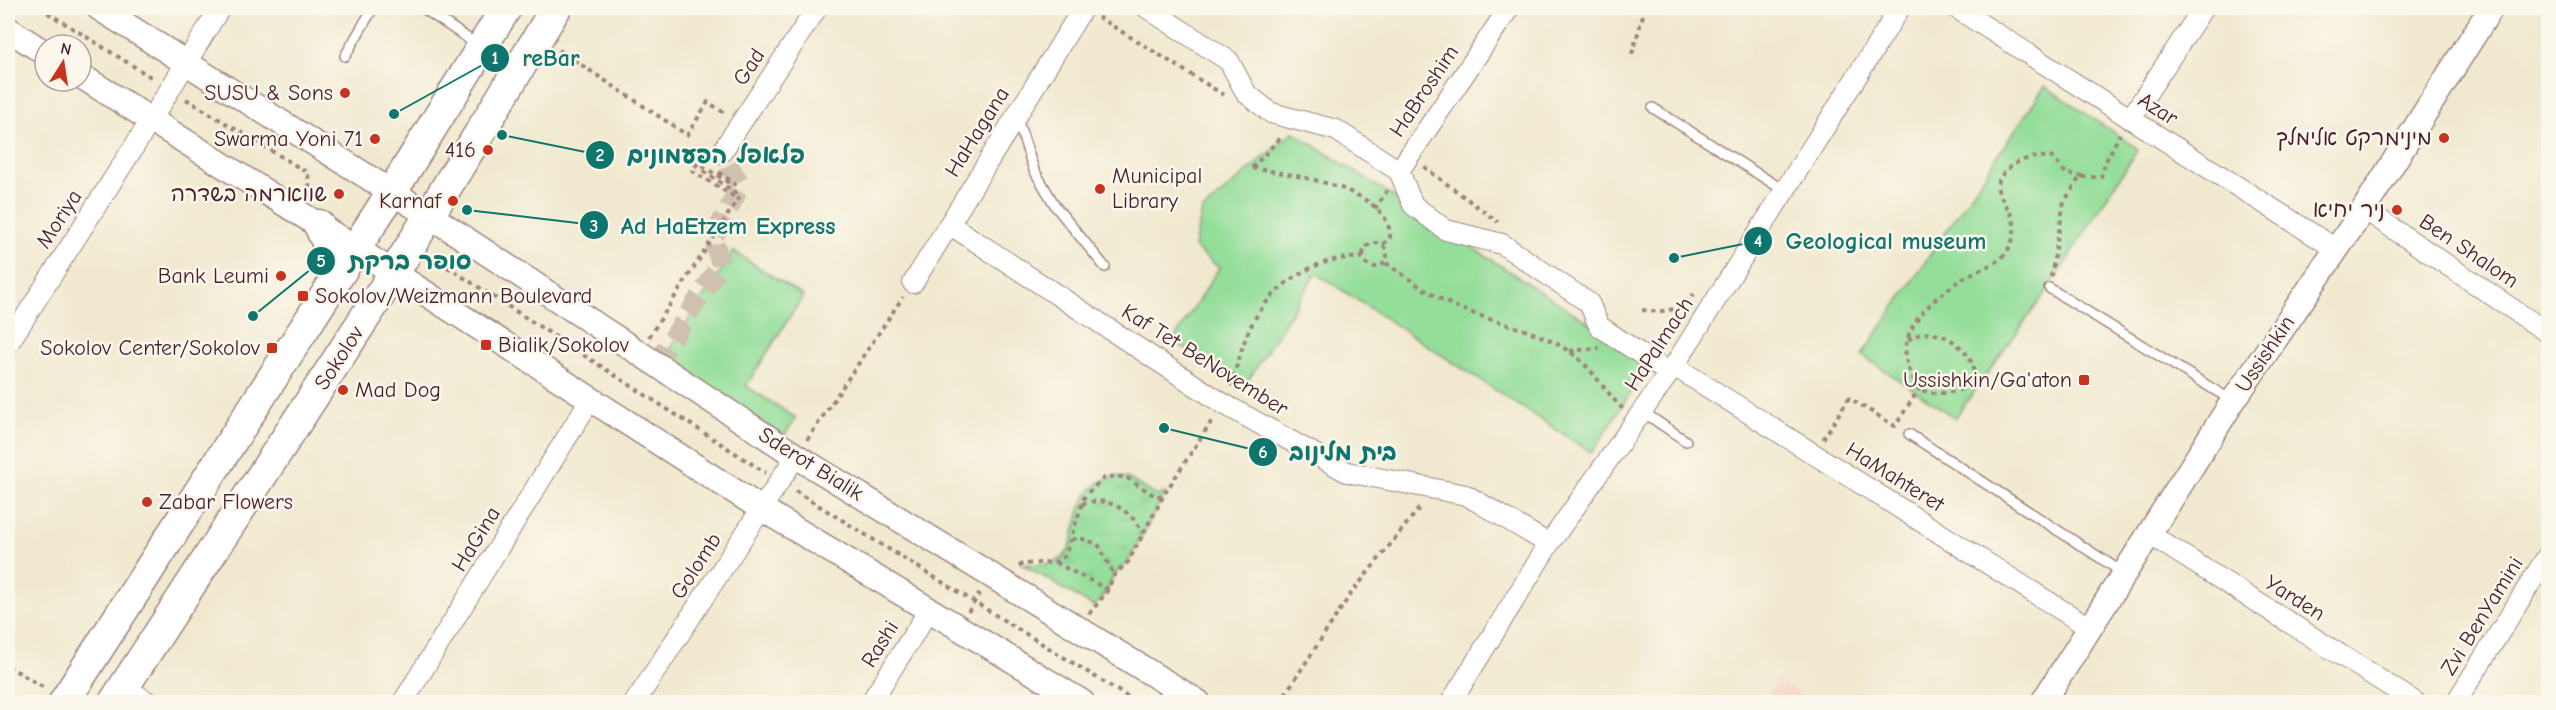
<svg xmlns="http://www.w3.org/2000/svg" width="2556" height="710" font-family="'Comic Neue','Playpen Sans Hebrew',sans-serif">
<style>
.built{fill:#f5d3c1}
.grass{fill:url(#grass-tufts);stroke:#6f7e62;stroke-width:1.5}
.green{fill:#94de9a;stroke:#6f7e62;stroke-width:1.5}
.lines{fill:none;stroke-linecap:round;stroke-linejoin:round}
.minor-tunnel{stroke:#d0c1ae;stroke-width:20;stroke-dasharray:20 10;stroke-linecap:butt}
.service-casing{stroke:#9e847d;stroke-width:12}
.minor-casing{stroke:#9e847d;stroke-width:22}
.tertiary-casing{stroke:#9e847d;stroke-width:27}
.primary-casing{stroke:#9e847d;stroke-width:33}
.path{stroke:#9e847d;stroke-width:4;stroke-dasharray:4.5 4.5;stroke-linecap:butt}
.service{stroke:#fff;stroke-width:9}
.minor{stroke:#fff;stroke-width:20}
.tertiary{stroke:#fff;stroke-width:24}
.primary{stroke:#fff;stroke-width:30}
.poi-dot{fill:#c8321e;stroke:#fbf7ec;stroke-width:2}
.labels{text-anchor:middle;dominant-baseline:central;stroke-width:5;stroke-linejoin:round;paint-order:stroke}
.street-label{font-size:22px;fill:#4a1f2b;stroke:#fbf7ec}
.poi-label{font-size:22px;fill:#4a1f2b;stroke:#fbf7ec;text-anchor:end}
.leader{fill:none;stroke:#0f766e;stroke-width:2}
.callout-dot{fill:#0f766e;stroke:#fbf7ec;stroke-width:2}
.mark-label{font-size:18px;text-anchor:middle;font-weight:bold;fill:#fff}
.callout-label{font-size:24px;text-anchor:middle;font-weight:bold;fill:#0f766e;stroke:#fbf7ec;stroke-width:5;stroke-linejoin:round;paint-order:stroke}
</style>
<defs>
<pattern id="grass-tufts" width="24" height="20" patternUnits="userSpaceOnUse" patternTransform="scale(1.5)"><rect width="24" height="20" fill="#94de9a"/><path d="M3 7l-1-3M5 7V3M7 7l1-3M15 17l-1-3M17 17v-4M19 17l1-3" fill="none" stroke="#81be85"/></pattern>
</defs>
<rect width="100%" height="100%" fill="#fbf7ec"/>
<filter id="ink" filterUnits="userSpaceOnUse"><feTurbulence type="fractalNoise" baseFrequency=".0167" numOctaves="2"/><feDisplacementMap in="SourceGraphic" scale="12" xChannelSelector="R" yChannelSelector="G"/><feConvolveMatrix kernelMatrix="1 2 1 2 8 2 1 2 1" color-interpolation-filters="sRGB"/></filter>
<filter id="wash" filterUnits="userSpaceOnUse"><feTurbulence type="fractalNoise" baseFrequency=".008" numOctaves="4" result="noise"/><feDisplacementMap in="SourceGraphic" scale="24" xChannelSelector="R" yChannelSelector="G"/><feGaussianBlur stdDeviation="1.35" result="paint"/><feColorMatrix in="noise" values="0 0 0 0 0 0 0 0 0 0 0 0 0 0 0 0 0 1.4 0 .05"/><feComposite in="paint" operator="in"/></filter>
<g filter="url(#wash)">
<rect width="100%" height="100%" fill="#f1e9cf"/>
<path class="built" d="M1777,680L1811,702H1762Z"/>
<path class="grass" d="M1116,476L1127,478L1157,496L1165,493L1128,562L1114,575L1106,593L1094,607L1022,564C1032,564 1045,566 1055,562C1086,552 1063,488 1116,476Z"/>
<path class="green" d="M2045,86L2138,149L2049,288L1955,418L1862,355Z
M1293,132L1650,362L1592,453L1316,273L1244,387L1173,341L1219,268L1194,247L1202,211Z
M733,251L803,296L746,386L796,418L784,436L663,360Z"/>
</g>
<g filter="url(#ink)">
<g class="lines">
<path class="minor-tunnel" d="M656,364L721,264L713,238L741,185L721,153"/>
<defs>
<path id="service" d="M423,8L479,46
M345,56L373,8
M1653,108L1785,191
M1017,119L1034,170L1056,207L1105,267
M2049,288L2231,400
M1643,412L1686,441
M1909,434L2122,572"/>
<path id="minor" d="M1147,8L1229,61L1246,93L1271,113L1336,130L1399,171L1413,205L1446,230L1502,244L1589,303L1599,326L1669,373
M1956,8L2336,249
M2130,119L2203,8
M721,153L817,8
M1399,171L1509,8
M2364,209L2548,333
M949,224L1222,403L1347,472L1466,495L1549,544
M913,283L1083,8
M8,344L151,120L220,8
M1674,366L2090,628
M2149,534L2415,702
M124,687L148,702
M403,702L590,400
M635,702L796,456
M871,702L929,610
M1451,702L1549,544L1674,366L1900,8
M2456,702L2548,555"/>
<path id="tertiary" d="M99,8L441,223L796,456L1198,702
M8,29L45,53
M81,76L355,248L762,509L1082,702
M2043,702L2233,401L2364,209L2491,8"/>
<path id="primary" d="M319,225L331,251L337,275
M64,702L392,192L506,8
M114,702L394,273L556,8"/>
</defs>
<use href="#service" class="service-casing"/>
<use href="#minor" class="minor-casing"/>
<use href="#tertiary" class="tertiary-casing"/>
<use href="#primary" class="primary-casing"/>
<path class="path" d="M40,8L154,79
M1098,17L1224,95
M559,50L687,135L708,102L726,114
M1632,54L1645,8
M186,99L308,173L310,196
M703,156L692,171L738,199
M1424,167L1498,222
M1252,168L1282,136
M1252,168C1288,174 1392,187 1390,238L1382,245
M719,172L735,184L732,185L704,167L701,169L740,196L738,199
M1375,209L1388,189
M1363 255a12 12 0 1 1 24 0a12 12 0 1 1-24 0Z
M432,257L766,473
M1386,263C1411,280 1435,299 1464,310C1499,324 1539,330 1570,352C1592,367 1604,391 1623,409
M2051,277L2064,202L2080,177H2101L2105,163L2120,134
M1642,310C1663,313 1681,311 1694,294
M649,337L738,199
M1908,340C1948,312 2002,381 1956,391C1943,394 1931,394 1919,389C1914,380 1908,369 1906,359C1901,324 1937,296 1962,279C1984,265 2010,264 2014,232C2017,214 2000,202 1997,186C2004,163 2028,155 2051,157L2067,174L2083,176
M1570,351L1599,348
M1230,386C1238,366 1242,343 1252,324C1272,285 1318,254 1363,258
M1823,439L1849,398L1895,426L1919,389
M807,440L903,297
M795,491L1136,702
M1082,504C1108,494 1132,512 1143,533
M1072,539H1083L1098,544L1114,575
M1056,563L1109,590
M1019,567L1022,564L1055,562L1065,556L1085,495L1104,478L1116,476L1127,478L1157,497L1164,494
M968,612L980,593
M1089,614L1106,593L1114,575L1128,562L1165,493L1213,419
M8,666L44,688
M1280,702L1350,595L1421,506"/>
<use href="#service" class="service"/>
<use href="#minor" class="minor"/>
<use href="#tertiary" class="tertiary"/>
<use href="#primary" class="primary"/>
</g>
</g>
<g class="poi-dot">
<circle cx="345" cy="93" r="6"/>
<circle cx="2444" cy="138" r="6"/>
<circle cx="375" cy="139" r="6"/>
<circle cx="488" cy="150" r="6"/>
<circle cx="1100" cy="189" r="6"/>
<circle cx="339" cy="194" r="6"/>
<circle cx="453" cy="201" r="6"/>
<circle cx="2397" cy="210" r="6"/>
<circle cx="281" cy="276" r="6"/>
<rect x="297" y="290" width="12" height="12" rx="3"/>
<rect x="480" y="339" width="12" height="12" rx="3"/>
<rect x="266" y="342" width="12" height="12" rx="3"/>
<rect x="2078" y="374" width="12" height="12" rx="3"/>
<circle cx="343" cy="390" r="6"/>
<circle cx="147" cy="502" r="6"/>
</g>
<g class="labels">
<g class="street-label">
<text transform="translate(749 67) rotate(-57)">Gad</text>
<text transform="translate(1424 91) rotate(-56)">HaBroshim</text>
<text transform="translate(2158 109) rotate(32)">Azar</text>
<text transform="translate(977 132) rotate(-58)">HaHagana</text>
<text transform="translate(59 219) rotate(-57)">Moriya</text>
<text transform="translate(2469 251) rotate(34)">Ben Shalom</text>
<text transform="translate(1659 344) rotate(-57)">HaPalmach</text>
<text transform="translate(2265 354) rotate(-56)">Ussishkin</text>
<text transform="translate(339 358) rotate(-57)">Sokolov</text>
<text transform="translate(1205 360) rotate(32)">Kaf Tet BeNovember</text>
<text transform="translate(811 464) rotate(32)">Sderot Bialik</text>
<text transform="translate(1895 477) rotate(32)">HaMahteret</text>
<text transform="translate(476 539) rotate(-58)">HaGina</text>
<text transform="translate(696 566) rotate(-57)">Golomb</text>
<text transform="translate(2295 598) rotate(32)">Yarden</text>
<text transform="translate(2482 616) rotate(-58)">Zvi BenYamini</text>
<text transform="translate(880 644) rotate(-58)">Rashi</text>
</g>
<g class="poi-label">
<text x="333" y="93">SUSU &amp; Sons</text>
<text x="2432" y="138">מינימרקט אלימלך</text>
<text x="363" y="139">Swarma Yoni 71</text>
<text x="476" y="150">416</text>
<text x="1112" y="176" text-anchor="start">Municipal<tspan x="1112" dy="25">Library</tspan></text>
<text x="327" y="194">שווארמה בשדרה</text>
<text x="441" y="201">Karnaf</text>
<text x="2385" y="210">ניר יחיא</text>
<text x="269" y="276">Bank Leumi</text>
<text x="315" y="296" text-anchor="start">Sokolov/Weizmann Boulevard</text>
<text x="498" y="345" text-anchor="start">Bialik/Sokolov</text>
<text x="260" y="348">Sokolov Center/Sokolov</text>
<text x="2072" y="380">Ussishkin/Ga'aton</text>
<text x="355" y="390" text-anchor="start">Mad Dog</text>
<text x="159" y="502" text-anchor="start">Zabar Flowers</text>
</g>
</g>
<path class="leader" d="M394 114L495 58M502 135L600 155M467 210L594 225M1674 258L1758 241M253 316L321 261M1164 428L1263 452"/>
<g class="callout-dot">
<circle cx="394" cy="114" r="6"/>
<circle cx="502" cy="135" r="6"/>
<circle cx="467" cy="210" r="6"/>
<circle cx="1674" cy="258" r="6"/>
<circle cx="253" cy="316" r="6"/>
<circle cx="1164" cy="428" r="6"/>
<circle cx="495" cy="58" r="15"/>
<circle cx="600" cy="155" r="15"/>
<circle cx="594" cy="225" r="15"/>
<circle cx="1758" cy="241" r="15"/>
<circle cx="321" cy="261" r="15"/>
<circle cx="1263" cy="452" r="15"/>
</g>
<g class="mark-label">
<text x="495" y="64">1</text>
<text x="600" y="161">2</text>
<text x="594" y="232">3</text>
<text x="1758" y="247">4</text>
<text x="321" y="267">5</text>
<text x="1263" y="458">6</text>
</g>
<g class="callout-label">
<text x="551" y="66">reBar</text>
<text x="716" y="163">פלאפל הפעמונים</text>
<text x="728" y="234">Ad HaEtzem Express</text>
<text x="1886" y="249">Geological museum</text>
<text x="410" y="269">סופר ברקת</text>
<text x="1343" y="460">בית מלינוב</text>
</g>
<rect width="2556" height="710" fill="none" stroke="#fbf7ec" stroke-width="30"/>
<g transform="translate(63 63) rotate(12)"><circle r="28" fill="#fbf7ec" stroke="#b4a19f" stroke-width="1.5"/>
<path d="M0-4.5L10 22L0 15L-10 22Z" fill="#c8321e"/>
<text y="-9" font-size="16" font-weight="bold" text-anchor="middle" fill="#4a1f2b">N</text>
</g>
</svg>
